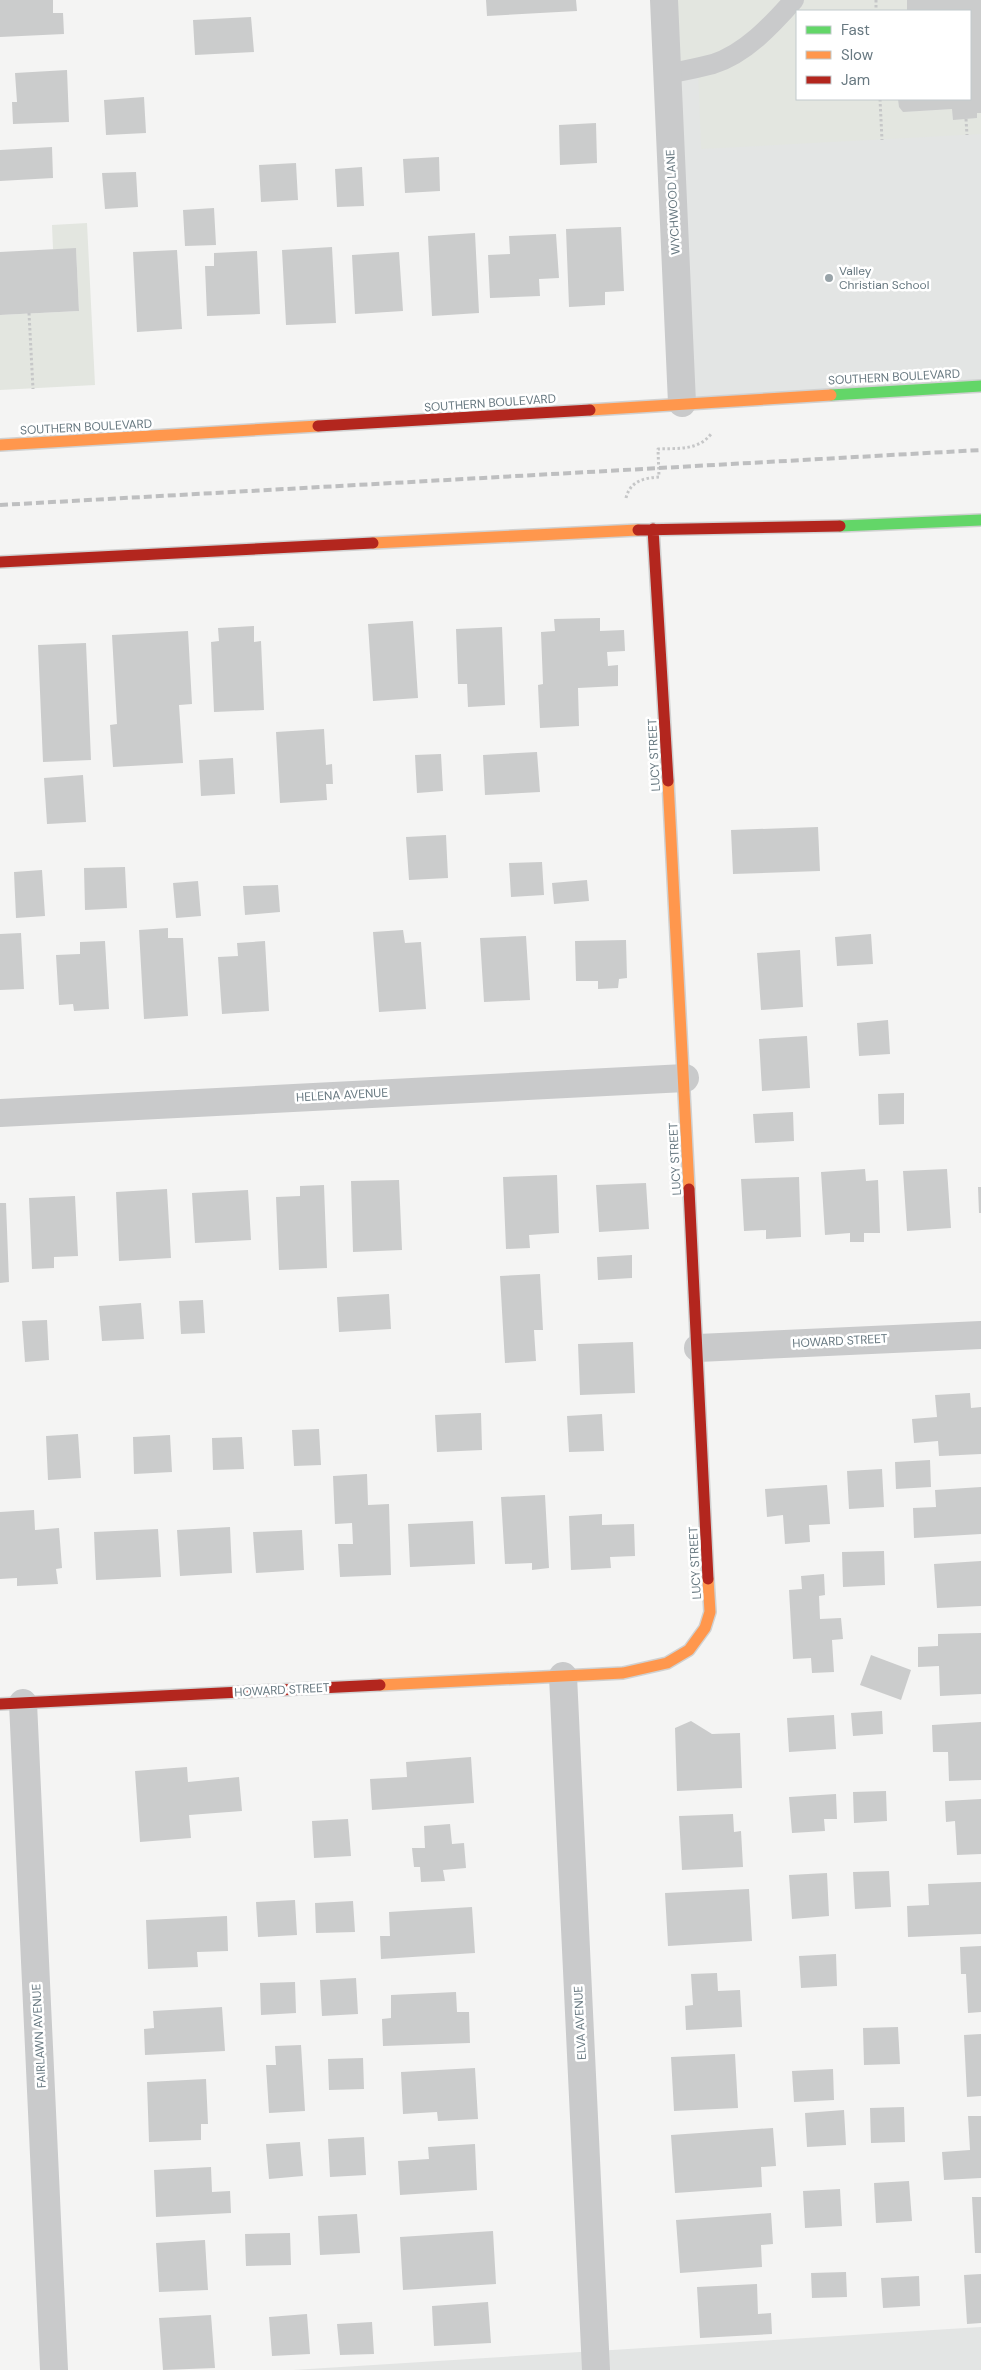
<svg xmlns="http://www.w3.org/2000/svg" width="981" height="2370" font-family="'DM Sans',sans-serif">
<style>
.built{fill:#e3e5e4;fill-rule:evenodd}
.green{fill:#e3e6e0}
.building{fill:#cbcccc}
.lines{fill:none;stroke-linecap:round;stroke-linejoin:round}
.fast-casing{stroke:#d0d1d1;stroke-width:14}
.slow-casing{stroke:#d0d1d1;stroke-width:14}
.jam-casing{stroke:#d0d1d1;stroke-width:14}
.path{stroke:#c6c7c8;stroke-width:3;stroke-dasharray:2.5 2.5;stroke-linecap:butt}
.lane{stroke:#c9cacb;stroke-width:20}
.street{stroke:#c9cacb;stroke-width:28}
.fast{stroke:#63d668;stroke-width:11}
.slow{stroke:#ff974d;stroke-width:11}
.jam{stroke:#b3261e;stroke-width:11}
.rail{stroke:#bebfc0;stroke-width:4;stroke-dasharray:8 4;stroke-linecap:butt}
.poi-dot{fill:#98a3a8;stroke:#fff;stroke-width:2}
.labels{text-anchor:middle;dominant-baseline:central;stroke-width:5;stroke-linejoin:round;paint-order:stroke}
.street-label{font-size:12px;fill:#677880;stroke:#fff}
.poi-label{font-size:12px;fill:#677880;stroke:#fff;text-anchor:start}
</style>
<rect width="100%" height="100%" fill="#f4f4f3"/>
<path class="built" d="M664,0H981V386L682,403ZM797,11H970V99H797Z
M981,2327V2370H293Z"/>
<path class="green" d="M664,0H907V11H797V99H898L899,107L903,112L952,109L953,120L977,118V113H981V134L701,149L698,68L667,74Z
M87,223L95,385L0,390V315L79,311L76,249H53L52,225Z"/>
<path class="building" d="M0,0H53V13H63L64,34L0,37Z
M486,0H576L577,11L487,16Z
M907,0H981V113H977V118L953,120L952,109L903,112L899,107L898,99H970V11H907Z
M251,17L254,52L195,55L193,20Z
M67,70L69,122L13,124L12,102H17L15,73Z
M144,97L146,133L106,135L104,100Z
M596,123L597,163L560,165L559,125Z
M52,147L53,178L0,181V150Z
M439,157L440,191L405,193L403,159Z
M296,163L298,200L261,202L259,165Z
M362,167L364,206L337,207L335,169Z
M136,172L138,207L105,209L102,173Z
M214,208L216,245L185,246L183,210Z
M621,227L624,291L605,292V305L569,307L566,229Z
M475,233L479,313L432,316L428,236Z
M556,234L559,278L539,279L540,296L490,298L488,255L510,254L509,236Z
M332,247L336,323L286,325L282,250Z
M76,248L79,311L0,315V252Z
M177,250L182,329L137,332L133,252Z
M257,251L260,314L207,316L205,266H214V253Z
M399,252L403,311L355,314L352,255Z
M600,618V631L624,630L625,651L607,652L608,666L618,665V686L578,688L579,726L540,728L538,685L543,684L541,632L555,631L554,619Z
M413,621L418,698L373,701L368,624Z
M254,626V642L261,641L264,710L214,712L211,642L219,641L218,628Z
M502,627L505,705L468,707L467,684H458L456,629Z
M188,631L192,704L179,705L183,763L113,767L110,725L117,724L112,635Z
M86,643L91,760L43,762L38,645Z
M324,729L326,765L332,764L333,784H326L327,800L280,803L276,732Z
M537,752L540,792L485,795L483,755Z
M441,754L443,791L417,793L415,755Z
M233,758L235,794L201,796L199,760Z
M83,775L86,822L47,824L44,778Z
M818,827L820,871L733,874L731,830Z
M446,835L448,878L409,880L406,837Z
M542,862L544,895L511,897L509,863Z
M125,867L127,908L85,910L84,868Z
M42,870L45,916L16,918L14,872Z
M587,880L589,901L554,904L552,883Z
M198,881L201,916L176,918L173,883Z
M278,885L280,912L245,915L243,886Z
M168,928V938H183L188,1016L144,1019L139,930Z
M403,930L405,943L421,942L426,1009L379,1012L373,932Z
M21,933L24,989L0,990V934Z
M871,934L873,964L837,966L835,937Z
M526,936L530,1000L484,1002L480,938Z
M626,940L627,978L619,979L618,988L598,989V981H576L575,941Z
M105,941L109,1009L74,1011L73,1004L59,1005L56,955L80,954V942Z
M265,941L269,1011L222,1014L218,957L238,956L237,943Z
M800,950L803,1007L761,1010L757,953Z
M888,1020L890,1054L859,1056L857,1023Z
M807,1036L810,1088L762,1091L759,1039Z
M904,1093V1124L879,1125L878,1094Z
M793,1112L794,1141L755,1143L753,1114Z
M865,1169L866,1181L878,1180L880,1233H864V1242H850V1233L825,1235L821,1172Z
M947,1169L951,1228L907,1231L903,1171Z
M557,1175L559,1233L529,1235L530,1248L506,1249L503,1177Z
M799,1177L801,1237L766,1239V1230L744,1231L741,1179Z
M399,1180L402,1250L353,1252L351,1181Z
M646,1183L649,1229L599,1232L596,1185Z
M324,1185L327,1268L279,1270L276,1197L300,1196V1186Z
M978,1187H981V1213H979Z
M167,1189L171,1258L119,1261L116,1192Z
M248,1190L251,1240L195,1243L192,1193Z
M75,1196L78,1256L54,1257V1268L32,1269L29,1198Z
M0,1203H6L9,1282L0,1283Z
M632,1255V1278L598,1280L597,1257Z
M540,1274L543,1330H534L536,1361L505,1363L500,1276Z
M389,1294L391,1329L339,1332L337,1297Z
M203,1300L205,1333L181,1334L179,1301Z
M141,1303L144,1339L102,1341L99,1306Z
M47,1320L49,1360L25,1362L22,1321Z
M633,1342L635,1393L580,1395L578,1344Z
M970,1393L971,1408L981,1407V1454L939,1456L938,1441L914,1443L912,1419L937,1417L935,1395Z
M481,1413L482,1450L437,1452L435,1415Z
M602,1414L604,1451L569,1452L567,1416Z
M319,1429L321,1465L294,1466L292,1430Z
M78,1434L81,1478L48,1480L46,1436Z
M170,1435L172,1472L134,1474L133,1437Z
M242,1437L244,1469L213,1470L212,1438Z
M930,1460L931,1487L896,1489L895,1462Z
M882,1469L884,1507L849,1509L847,1471Z
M367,1474L368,1505L389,1504L391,1575L340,1577L338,1544H353L352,1523L335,1524L333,1476Z
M827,1485L830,1524L809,1525L810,1542L785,1544L783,1515L767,1517L765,1489Z
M981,1487V1534L914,1538L913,1508L936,1507L935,1490Z
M545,1495L549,1568L532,1570V1563L505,1564L501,1497Z
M34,1510L35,1530L59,1528L62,1568L56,1569L58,1584L17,1586V1578L0,1579V1512Z
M602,1514V1525L634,1524L635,1556L610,1557L611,1568L571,1570L569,1516Z
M473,1521L475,1564L410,1567L408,1524Z
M230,1527L232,1573L180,1576L177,1530Z
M158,1529L161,1577L96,1580L94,1532Z
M302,1530L304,1570L256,1573L253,1532Z
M884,1551L885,1585L843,1587L842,1552Z
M981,1561V1606L937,1608L934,1564Z
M824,1574L825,1595L819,1596L820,1619L841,1618L843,1639L832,1640L834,1672L812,1673L811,1658L793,1659L789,1590L802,1589L801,1576Z
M981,1633V1694L940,1696L939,1666L918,1667V1647L938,1646V1634Z
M871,1655L911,1670L901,1700L860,1685Z
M882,1711L883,1734L853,1736L851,1713Z
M834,1715L836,1749L789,1752L787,1718Z
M691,1721L712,1734L740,1733L742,1788L677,1791L675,1728Z
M981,1722V1780L949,1781L948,1752H933L932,1725Z
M471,1757L474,1803L372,1810L370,1779L407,1777L406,1762Z
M187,1767L188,1782L239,1777L242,1811L189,1815L191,1838L140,1842L135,1771Z
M886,1791L887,1821L854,1823L853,1792Z
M836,1794L837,1819H824L825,1831L792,1833L789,1797Z
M981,1799V1854L957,1855L955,1821L946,1822L945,1801Z
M733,1814L734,1832L741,1831L743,1867L682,1870L679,1816Z
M348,1819L351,1856L314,1858L312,1821Z
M450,1824L452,1844L464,1843L466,1868L443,1870L445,1881L421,1882L420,1867H414L412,1848H425L424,1826Z
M889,1871L891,1907L855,1909L853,1872Z
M827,1873L829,1916L792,1919L789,1875Z
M981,1882V1934L908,1937L907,1906L929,1905L928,1884Z
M749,1889L752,1941L668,1946L665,1893Z
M295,1900L297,1935L258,1937L256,1902Z
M353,1901L355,1932L316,1933L315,1903Z
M472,1907L475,1953L381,1959L380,1936H390L389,1912Z
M227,1916L228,1951L197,1952L198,1967L148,1969L146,1920Z
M981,1946V2012L968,2013L966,1974H961L960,1947Z
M836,1954L837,1986L801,1988L799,1956Z
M717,1973L718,1991L740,1990L742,2027L686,2030L685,2006L693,2005L691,1974Z
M356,1978L358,2014L322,2016L320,1980Z
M295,1982L296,2013L261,2015L260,1983Z
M456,1992L457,2012H469L470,2043L383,2046L382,2019L391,2018V1995Z
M222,2007L225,2051L145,2055L144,2029L154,2028L153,2011Z
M898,2027L900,2064L864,2065L863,2028Z
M981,2034V2096L967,2097L964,2035Z
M301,2045L305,2111L269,2113L266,2065H276L275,2046Z
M735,2054L738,2108L674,2111L671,2057Z
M363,2058L364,2089L329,2090L328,2059Z
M475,2068L478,2119L438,2121L437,2112L403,2114L401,2072Z
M833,2069L834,2100L794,2102L792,2071Z
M206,2079L208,2124H201V2140L149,2142L147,2082Z
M904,2107L905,2142L871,2143L870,2108Z
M844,2110L846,2145L807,2147L805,2113Z
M968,2116H981V2178L944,2180L942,2152L970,2150Z
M773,2128L776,2166L761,2167L762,2187L675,2193L671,2135Z
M364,2137L366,2175L330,2177L328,2139Z
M300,2142L303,2176L269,2179L266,2144Z
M475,2144L477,2190L400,2195L398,2161L429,2159L428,2147Z
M211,2167L212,2192L230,2191L231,2213L156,2217L154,2170Z
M909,2181L912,2221L876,2223L874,2183Z
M840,2189L842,2226L805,2228L803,2191Z
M972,2197H981V2253H975Z
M771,2213L773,2244L761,2245L762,2267L680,2273L676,2220Z
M357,2214L360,2253L320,2255L318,2216Z
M493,2231L496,2284L403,2290L400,2237Z
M290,2233L291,2265L246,2266L245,2234Z
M205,2240L208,2290L159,2292L156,2243Z
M846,2272L847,2297L812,2298L811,2273Z
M981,2274V2323L967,2324L964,2275Z
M919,2276L920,2306L883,2308L881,2278Z
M757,2284L758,2314L771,2313L772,2334L700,2338L697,2287Z
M488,2302L491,2343L434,2346L432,2306Z
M307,2314L310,2354L272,2356L269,2317Z
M211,2315L215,2368L163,2370L159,2318Z
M372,2322L374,2354L340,2355L337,2324Z"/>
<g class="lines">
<defs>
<path id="fast" d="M831,395L981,386
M840,526L981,520"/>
<path id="slow" d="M590,410L831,395
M0,445L318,426
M373,543L638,530
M668,781L689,1189
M380,1685L623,1673L667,1663L689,1650L705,1628L710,1612L708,1579"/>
<path id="jam" d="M318,426L590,410
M653,529L668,781
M638,530L840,526
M0,562L373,543
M689,1189L708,1579
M0,1704L380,1685"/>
</defs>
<use href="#fast" class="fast-casing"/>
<use href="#slow" class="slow-casing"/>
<use href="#jam" class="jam-casing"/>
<path class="path" d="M876,0V11
M880,99L882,140
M966,119L967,135
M29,313L33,389
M626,498C630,481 644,478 659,477L658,449C677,448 698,451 711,434"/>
<path class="lane" d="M667,74C682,71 698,68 713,64C745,54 772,25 794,0"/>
<path class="street" d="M664,0L682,403
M0,1113L685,1078
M698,1348L981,1335
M563,1676L596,2370
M23,1703L54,2370"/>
<use href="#fast" class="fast"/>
<use href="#slow" class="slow"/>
<use href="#jam" class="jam"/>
<path class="rail" d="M0,505L981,450"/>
</g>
<circle class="poi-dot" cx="829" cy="278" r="5"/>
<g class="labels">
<g class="street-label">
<text transform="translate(673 202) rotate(-93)">WYCHWOOD LANE</text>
<text transform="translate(894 377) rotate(-3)">SOUTHERN BOULEVARD</text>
<text transform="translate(490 403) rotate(-4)">SOUTHERN BOULEVARD</text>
<text transform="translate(86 427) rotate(-3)">SOUTHERN BOULEVARD</text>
<text transform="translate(654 755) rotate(-93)">LUCY STREET</text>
<text transform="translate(342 1095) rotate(-3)">HELENA AVENUE</text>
<text transform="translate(675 1159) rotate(-93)">LUCY STREET</text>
<text transform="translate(840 1341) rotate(-3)">HOWARD STREET</text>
<text transform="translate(695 1563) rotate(-93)">LUCY STREET</text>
<text transform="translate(282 1690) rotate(-3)">HOWARD STREET</text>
<text transform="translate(580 2023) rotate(-93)">ELVA AVENUE</text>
<text transform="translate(39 2036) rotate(-93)">FAIRLAWN AVENUE</text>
</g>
<g class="poi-label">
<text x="839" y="271">Valley<tspan x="839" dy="14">Christian School</tspan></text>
</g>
</g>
<rect x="796" y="10" width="175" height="90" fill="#ffffff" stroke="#c2c9cc"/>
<rect x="806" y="26" width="25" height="8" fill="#63d668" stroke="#c2c9cc"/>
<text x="841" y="35" font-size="15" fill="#677880">Fast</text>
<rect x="806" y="51" width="25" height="8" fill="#ff974d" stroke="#c2c9cc"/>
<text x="841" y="60" font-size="15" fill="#677880">Slow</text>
<rect x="806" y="76" width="25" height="8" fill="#b3261e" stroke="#c2c9cc"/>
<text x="841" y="85" font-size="15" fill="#677880">Jam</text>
</svg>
